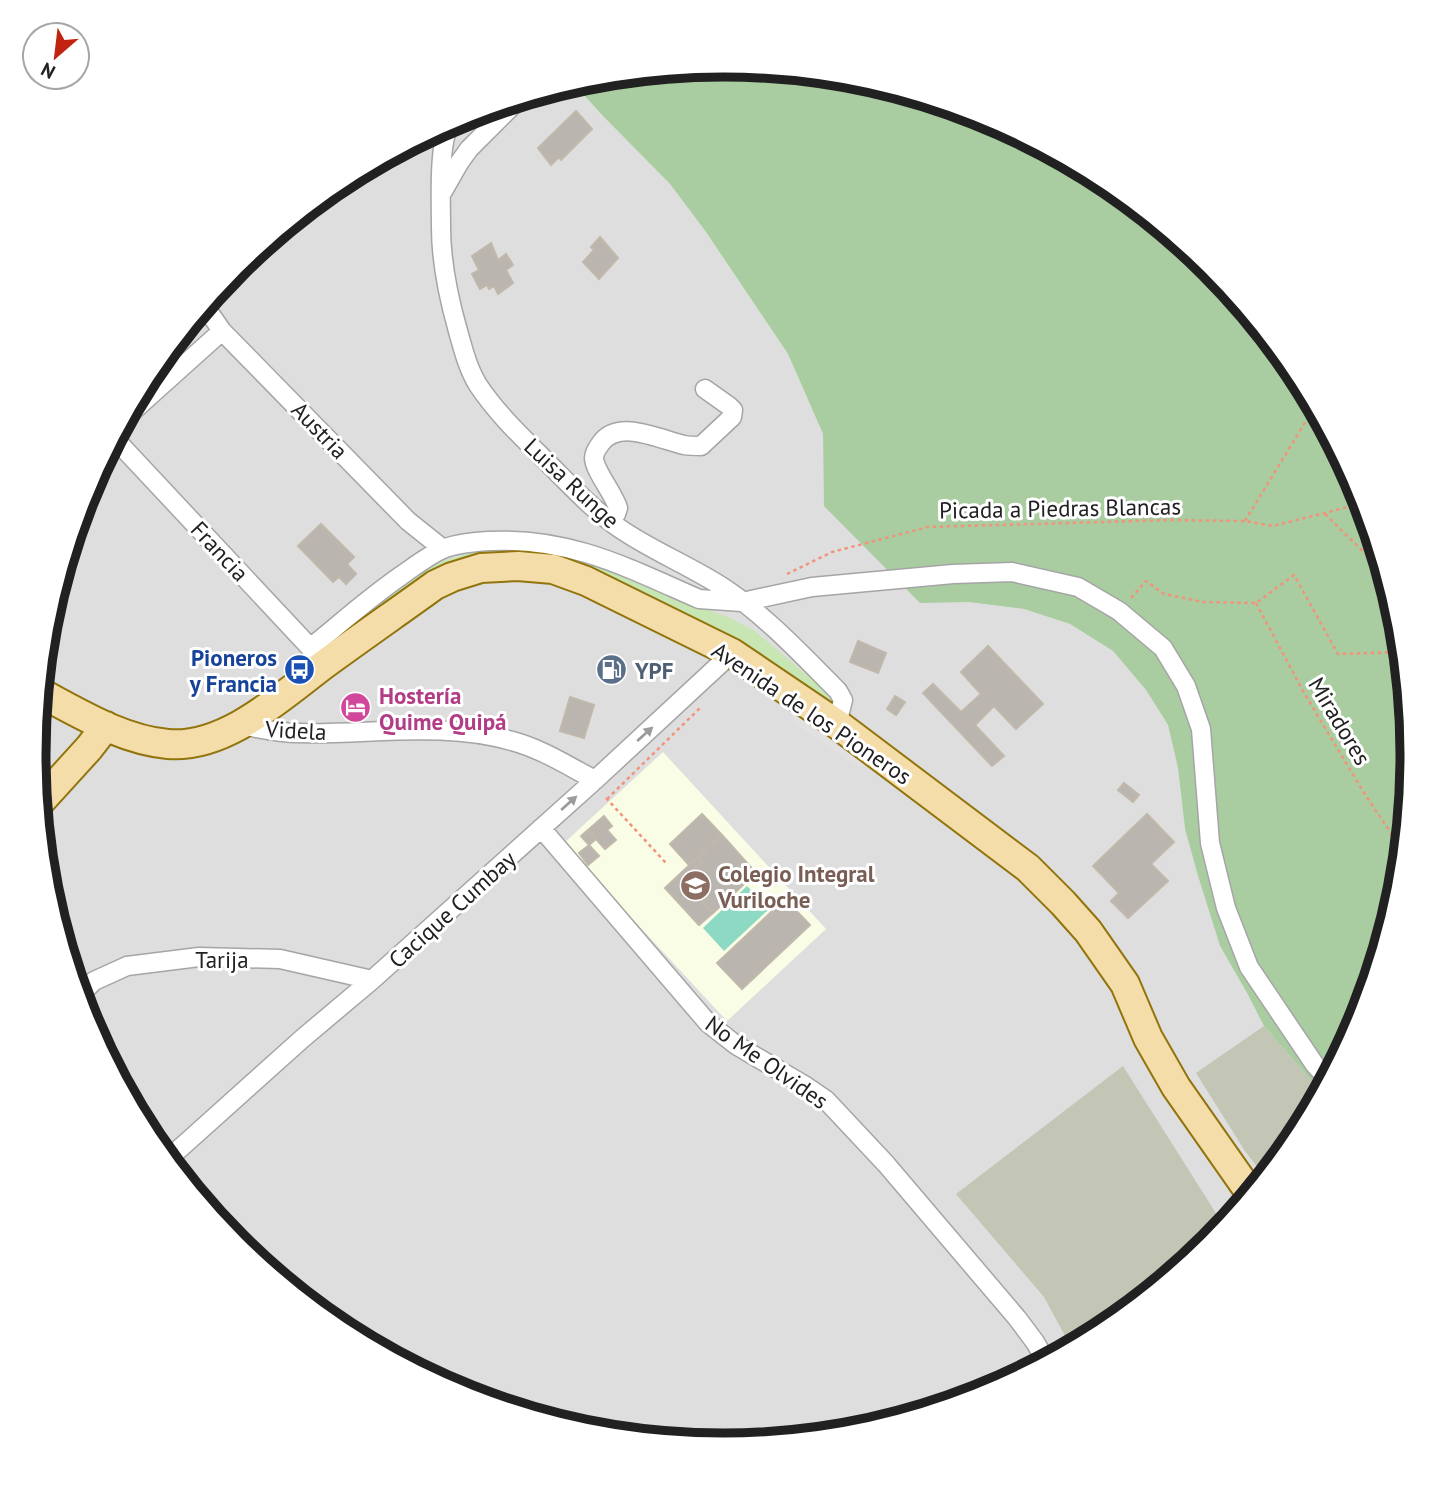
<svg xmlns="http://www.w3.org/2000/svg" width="1446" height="1510" font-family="'PT Sans',sans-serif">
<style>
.residential{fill:#dfdede}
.education{fill:#fafde5}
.construction{fill:#c3c5b5}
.grass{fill:#c7e6b3}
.forest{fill:#a9cda1}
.pitch{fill:#8dd9c4}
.parking{fill:#e1e1e1}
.building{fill:#bab5ae;stroke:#c1b8ac;stroke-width:2}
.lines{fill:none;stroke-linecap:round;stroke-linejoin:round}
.minor-casing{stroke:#a5a5a5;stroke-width:21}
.primary-casing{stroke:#92740c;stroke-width:32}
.path{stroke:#f0947b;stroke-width:2.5;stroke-dasharray:3.5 3.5;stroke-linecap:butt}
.minor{stroke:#fff;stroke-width:18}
.primary{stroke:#f5dda9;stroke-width:28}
.oneway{fill:#9b9b9b}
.labels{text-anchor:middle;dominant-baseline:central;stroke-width:6;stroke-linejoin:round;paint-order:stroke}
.street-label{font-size:23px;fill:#212121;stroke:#fff}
.transit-label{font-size:23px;font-weight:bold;fill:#164399;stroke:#fff;text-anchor:end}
.service-label{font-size:23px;font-weight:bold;fill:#4e5e75;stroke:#fff;text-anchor:start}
.hotel-label{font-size:23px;font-weight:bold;fill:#b23c85;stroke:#fff;text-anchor:start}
.education-label{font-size:23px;font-weight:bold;fill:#785e54;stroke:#fff;text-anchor:start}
.rim{fill:none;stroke:#212121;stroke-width:9}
</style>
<rect width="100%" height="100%" fill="#f1efe9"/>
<path class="residential" d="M573,83L602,115L670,184L706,232L788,354L823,434L825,506L920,602H968L1024,609L1070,624L1113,651L1146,690L1168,725L1178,768L1185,829L1198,876L1220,946L1247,993L1264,1026L1321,1092L1296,1139L1210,1243L1106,1329L987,1392L857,1432L723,1445L588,1431L459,1392L339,1328L235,1242L149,1138L86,1019L46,889L33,755L47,620L86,491L150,371L236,267L340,181L459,118Z"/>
<path class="education" d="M663,752L826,929L727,1021L563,844Z"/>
<path class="construction" d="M1264,1026L1321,1092L1296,1139L1265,1177L1245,1151L1196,1073Z
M1123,1066L1224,1226L1210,1243L1106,1329L1071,1347L1044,1297L956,1194Z"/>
<path class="grass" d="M504,548L557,550L599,564L702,608L728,617L755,631L834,698L827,702L776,670L493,557L326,650L323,644L429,565L472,552Z"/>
<path class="forest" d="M723,65L858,79L987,118L1107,182L1211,268L1297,372L1360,491L1400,621L1413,755L1399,890L1360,1019L1321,1092L1264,1026L1247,993L1220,946L1198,876L1185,829L1178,768L1168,725L1146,690L1113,651L1070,624L1024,609L968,602L920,603L824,506L823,434L788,354L706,232L670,184L602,115L573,83L589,78Z"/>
<path class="pitch" d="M747,886L769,909L724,951L703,928Z"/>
<path class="parking" d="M792,708L872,763L858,767L793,723Z"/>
<path class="building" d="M576,111L592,129L561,160L559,157L551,165L538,148Z
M600,237L618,258L599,279L583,262L594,250L591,247Z
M491,243L498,260L506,254L513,265L506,270L513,283L498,294L494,286L489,289L487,285L480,289L472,274L479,270L472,256Z
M321,524L354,557L347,564L356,574L346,584L339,577L333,582L298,546Z
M858,641L886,653L878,673L850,662Z
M988,646L1043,704L1016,729L994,706L975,725L1004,756L992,766L923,693L933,684L961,712L981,694L961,672Z
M895,696L905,702L896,715L887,709Z
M570,697L594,705L584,738L560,731Z
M1124,783L1139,795L1133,802L1118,790Z
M702,814L722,835L689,865L670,844Z
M1147,814L1174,842L1151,864L1168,881L1128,918L1111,901L1119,893L1093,866Z
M604,816L612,826L607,830L616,840L605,849L588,830Z
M588,830L596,839L589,845L581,836Z
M722,835L756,873L713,913L682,880L702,862L698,857Z
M589,845L599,856L588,865L579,853Z
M698,857L702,862L682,880L713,913L699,925L665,888Z
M785,899L810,925L742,989L717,963Z"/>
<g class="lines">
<defs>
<path id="minor" d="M450,122C438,147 441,199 441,227C441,263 448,296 458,331C463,349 468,369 478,385C498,415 524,439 549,464C571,486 592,509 619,528C652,551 691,566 724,588C766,616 803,656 838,691L843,700L837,724
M443,191L459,163L469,149L519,99
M204,305L222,331L408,521L443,549
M124,419L222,331
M114,438L318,656
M609,520L616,514L618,508C614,494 594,470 594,458C594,453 598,447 601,443C619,418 661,440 684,445C690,446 695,446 701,446L732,417L733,410L729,406L705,389
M310,648C341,623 370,597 402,575C415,566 429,555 443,549C458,543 475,542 490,541C570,537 628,568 699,599L742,602L812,587L953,574L1012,572L1078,587L1119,611L1163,648L1186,686L1201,729L1210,843L1226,908L1249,967L1315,1065L1328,1079
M240,725C259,728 278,733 298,733C368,735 444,721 512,741C542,749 568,766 595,780
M541,828L708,1023L736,1045L804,1085L826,1100L886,1164L1017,1318L1035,1342L1046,1361
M79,996L94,981L127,966L199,957L280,959L372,980
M167,1160L303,1038L372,980L595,780L732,653"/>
<path id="primary" d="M39,692C79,713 122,740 168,744C226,749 283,695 326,663C363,636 399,611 435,585L452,577L481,568L518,566L553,569L586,581L732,653L837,724L1028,868L1063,903L1088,931L1125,984L1148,1038L1176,1087L1251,1194
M38,804L89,748L106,726"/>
</defs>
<use href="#minor" class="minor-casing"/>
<use href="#primary" class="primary-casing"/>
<path class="path" d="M1325,514L1385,573
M1245,521L1315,406
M787,574L832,552L928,527L1169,520L1245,521L1273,526L1364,503
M1131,598L1146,581L1164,594L1203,602L1256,603L1294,575L1338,654L1403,652
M1256,603L1303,691L1364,793L1403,851
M606,798L666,863
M607,799L700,708"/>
<use href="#minor" class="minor"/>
<use href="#primary" class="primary"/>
</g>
<defs><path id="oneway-solid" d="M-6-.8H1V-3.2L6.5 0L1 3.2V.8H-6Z" transform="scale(1.75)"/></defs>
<g class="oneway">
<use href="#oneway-solid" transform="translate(645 734) rotate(-42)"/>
<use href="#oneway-solid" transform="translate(569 803) rotate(-42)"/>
</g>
<defs>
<symbol id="bus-disc" viewBox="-11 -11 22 22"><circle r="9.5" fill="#1a4fb4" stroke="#fff"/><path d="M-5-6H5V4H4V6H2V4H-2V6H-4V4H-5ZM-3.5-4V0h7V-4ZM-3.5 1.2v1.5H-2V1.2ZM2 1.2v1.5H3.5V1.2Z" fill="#fff"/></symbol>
<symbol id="fuel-disc" viewBox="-11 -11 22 22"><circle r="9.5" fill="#5c6f8a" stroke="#fff"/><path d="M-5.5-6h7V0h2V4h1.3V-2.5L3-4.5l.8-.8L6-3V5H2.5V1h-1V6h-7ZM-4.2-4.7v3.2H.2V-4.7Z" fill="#fff"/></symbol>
<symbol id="hotel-disc" viewBox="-11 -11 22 22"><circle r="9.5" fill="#d1479c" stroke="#fff"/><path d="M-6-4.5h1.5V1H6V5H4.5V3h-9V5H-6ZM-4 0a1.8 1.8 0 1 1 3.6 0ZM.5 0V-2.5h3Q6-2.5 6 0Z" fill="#fff"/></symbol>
<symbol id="school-disc" viewBox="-11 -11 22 22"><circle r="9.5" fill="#8d6e63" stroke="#fff"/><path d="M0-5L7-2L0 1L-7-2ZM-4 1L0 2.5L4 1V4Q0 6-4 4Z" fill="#fff"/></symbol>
</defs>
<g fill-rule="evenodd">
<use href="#bus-disc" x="282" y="652" width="35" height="35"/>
<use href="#fuel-disc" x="594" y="652" width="35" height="35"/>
<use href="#hotel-disc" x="338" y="690" width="35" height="35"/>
<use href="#school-disc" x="678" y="868" width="35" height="35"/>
</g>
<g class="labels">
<g class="street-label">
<text transform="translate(320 430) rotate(46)">Austria</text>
<text transform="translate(572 483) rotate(43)">Luisa Runge</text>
<text transform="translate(1060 508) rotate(-1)">Picada a Piedras Blancas</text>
<text transform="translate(220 551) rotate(47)">Francia</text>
<text transform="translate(812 713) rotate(34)">Avenida de los Pioneros</text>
<text transform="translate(1340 721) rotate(59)">Miradores</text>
<text transform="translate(296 730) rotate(3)">Videla</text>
<text transform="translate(452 909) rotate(-42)">Cacique Cumbay</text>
<text x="222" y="959">Tarija</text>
<text transform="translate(767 1062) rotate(35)">No Me Olvides</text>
</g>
<g class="transit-label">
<text x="277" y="657">Pioneros<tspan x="277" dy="26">y Francia</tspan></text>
</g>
<g class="service-label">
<text x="635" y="670">YPF</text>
</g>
<g class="hotel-label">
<text x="379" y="695">Hostería<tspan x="379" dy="26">Quime Quipá</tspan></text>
</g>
<g class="education-label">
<text x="718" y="873">Colegio Integral<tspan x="718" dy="26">Vuriloche</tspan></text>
</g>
</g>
<path d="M0 0H1446V1510H0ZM723 77H723A677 677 0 0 1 1400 754V756A677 677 0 0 1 723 1433H723A677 677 0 0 1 46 756V754A677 677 0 0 1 723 77Z" fill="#fff" fill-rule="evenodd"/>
<path class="rim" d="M723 77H723A677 677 0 0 1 1400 754V756A677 677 0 0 1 723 1433H723A677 677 0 0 1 46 756V754A677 677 0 0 1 723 77Z"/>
<g transform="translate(56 56) rotate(208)"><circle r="33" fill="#ffffff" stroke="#a6a6a6" stroke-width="2"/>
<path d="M0-5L12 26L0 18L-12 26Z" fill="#c22310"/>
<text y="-10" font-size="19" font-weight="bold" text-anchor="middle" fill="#212121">N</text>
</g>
</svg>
